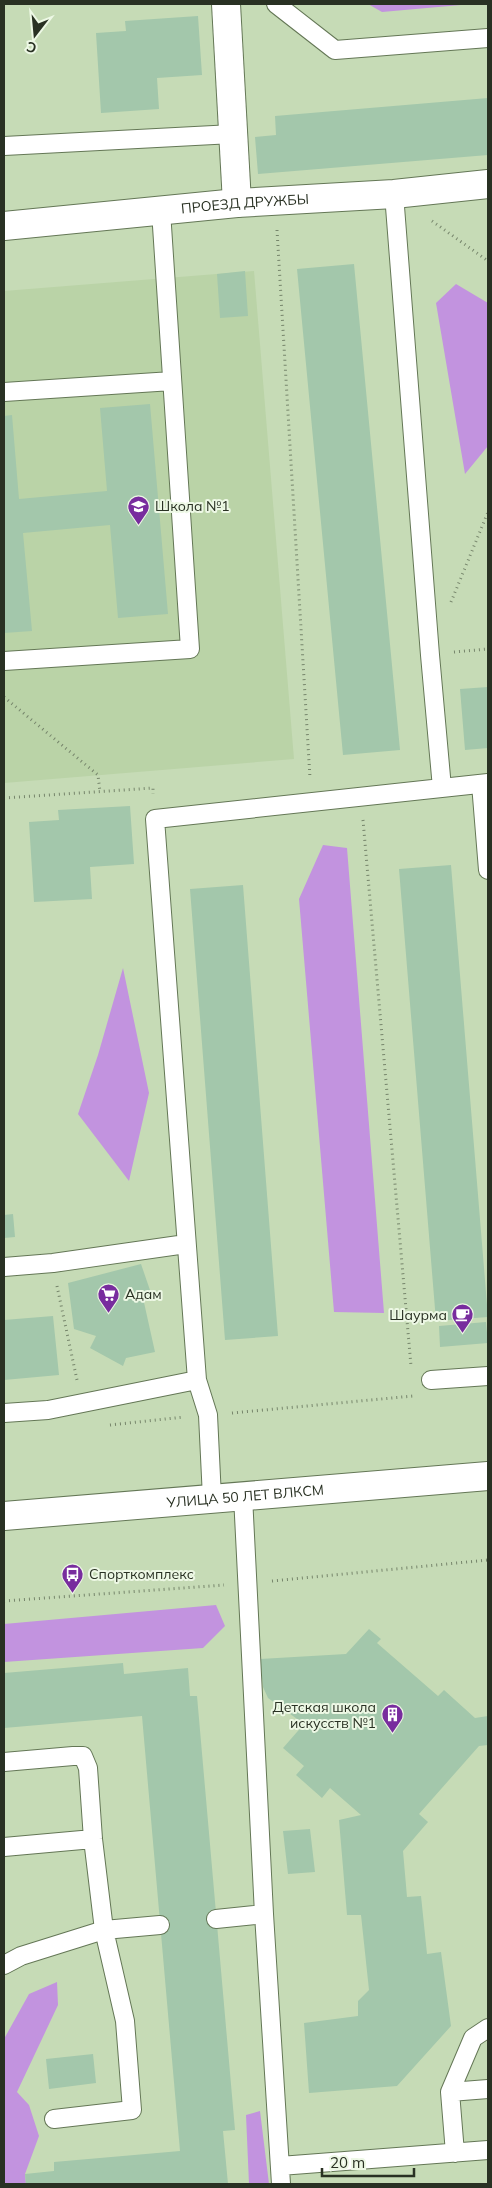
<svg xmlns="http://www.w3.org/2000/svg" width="492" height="2188" font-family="Mulish,sans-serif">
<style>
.built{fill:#bad3a7}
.green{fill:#c293df}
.building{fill:#a3c7ab}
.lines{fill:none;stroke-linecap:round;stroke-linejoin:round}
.lane-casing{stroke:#647756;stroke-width:20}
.street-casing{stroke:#647756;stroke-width:30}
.secondary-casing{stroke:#647756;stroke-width:30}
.path{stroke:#76856b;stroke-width:3;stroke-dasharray:1 4;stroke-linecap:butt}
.lane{stroke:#fff;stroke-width:18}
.street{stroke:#fff;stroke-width:28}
.secondary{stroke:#fff;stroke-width:28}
.labels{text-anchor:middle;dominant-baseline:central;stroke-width:4;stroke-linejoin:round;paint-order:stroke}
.street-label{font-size:14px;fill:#293123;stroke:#edf8e5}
.poi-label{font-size:14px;fill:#293123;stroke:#edf8e5;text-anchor:start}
</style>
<rect width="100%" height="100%" fill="#c6dbb6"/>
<path class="built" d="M254,271L294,759L4,783V291Z"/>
<path class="green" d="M368,4H472L382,12Z
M456,284L488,303V446L465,474L436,303Z
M323,845L347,848L384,1313L334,1312L299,899Z
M123,968L149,1093L129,1181L78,1114L98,1055Z
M216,1605L225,1626L203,1648L4,1662V1624Z
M57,1982L58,2005L17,2092L29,2105L39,2136L25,2174L26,2184H4V2039L29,1994Z
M260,2111L269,2184H249L246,2115Z"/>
<path class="building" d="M198,16L202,75L157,78L159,109L101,113L96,33L126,31L125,21Z
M488,98V155L258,174L255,137L276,135L275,116Z
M354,264L400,750L343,755L297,269Z
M245,271L248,316L220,318L217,274Z
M150,404L168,614L118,618L110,525L23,533L32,631L4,633V416L12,415L19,499L107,491L100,408Z
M488,687V748L465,750L460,689Z
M130,806L134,864L90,867L92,899L34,902L29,822L59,820L58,810Z
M451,865L488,1317L436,1321L399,869Z
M243,885L278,1336L225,1340L190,889Z
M13,1214L15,1237L4,1238V1215Z
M141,1264L152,1296L143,1298L155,1352L126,1358L123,1366L90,1348L96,1336L74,1329L68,1283Z
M53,1316L59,1375L4,1380V1320Z
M486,1322L488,1343L440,1347L439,1326Z
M369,1629L381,1639L377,1643L438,1696L444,1690L475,1718L488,1716V1745L479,1746L419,1814L428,1822L403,1851L407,1897L421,1896L427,1954L441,1952L451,2026L397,2086L309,2093L304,2023L358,2016V2001L369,1990L361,1915H347L339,1820L361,1815L330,1788L322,1798L296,1775L304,1766L283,1748L304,1724L268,1698L263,1687L260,1659L346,1654Z
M123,1663L124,1674L188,1668L190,1696H197L235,2130L223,2131L228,2184H26L25,2174L54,2171V2162L180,2151L142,1716L4,1728V1673Z
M310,1829L315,1872L288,1874L283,1831Z
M93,2054L96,2083L49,2089L46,2059Z"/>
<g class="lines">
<defs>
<path id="lane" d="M276,4L335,50L488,38
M4,146L233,134
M394,194L430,655L442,788
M4,392L172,381
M4,661L190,649L161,211
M481,784L488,870
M4,1267L53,1263L186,1244
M431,1380L488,1376
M4,1413L48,1410L197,1380
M243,1496L264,1914L281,2184
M212,1498L208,1415L197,1380L155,819L488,783
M4,1762L73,1756H83L88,1768L93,1839L104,1930L125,2021L132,2110L54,2119
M4,1847L93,1839
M216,1919L264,1914
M4,1965L21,1956L104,1930L160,1925
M450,2092L488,2089
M455,2153L450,2092L473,2038L488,2028
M280,2166L488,2150"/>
<g id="street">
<path d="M226,4L237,203"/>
<path id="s1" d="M4,226L237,203L394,194L488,184"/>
</g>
<g id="secondary">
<path id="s2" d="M4,1516L488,1476"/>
</g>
</defs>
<use href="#lane" class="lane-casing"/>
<use href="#street" class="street-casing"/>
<use href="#secondary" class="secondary-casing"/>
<path class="path" d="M432,221L488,261
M277,230L310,778
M451,602L488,512
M454,652L488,649
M4,697L98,775L100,792
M4,798L153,788V794
M363,820L411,1366
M57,1286L77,1380
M232,1413L413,1396
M110,1425L184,1417
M272,1581L488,1560
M4,1601L224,1585"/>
<use href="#lane" class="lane"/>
<use href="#street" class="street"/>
<use href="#secondary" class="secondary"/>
</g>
<defs>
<symbol id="school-pin" viewBox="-11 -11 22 30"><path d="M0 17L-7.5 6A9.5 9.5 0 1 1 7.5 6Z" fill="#782c9e" stroke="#edf8e5"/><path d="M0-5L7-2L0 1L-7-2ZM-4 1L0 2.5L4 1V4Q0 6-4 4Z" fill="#fff"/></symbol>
<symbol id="supermarket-pin" viewBox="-11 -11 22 30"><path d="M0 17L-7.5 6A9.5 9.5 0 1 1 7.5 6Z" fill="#782c9e" stroke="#edf8e5"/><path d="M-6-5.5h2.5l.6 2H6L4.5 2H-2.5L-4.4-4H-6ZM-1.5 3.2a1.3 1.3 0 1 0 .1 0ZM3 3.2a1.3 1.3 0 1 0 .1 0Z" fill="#fff"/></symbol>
<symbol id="cafe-pin" viewBox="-11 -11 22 30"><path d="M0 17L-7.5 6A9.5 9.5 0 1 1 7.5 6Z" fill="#782c9e" stroke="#edf8e5"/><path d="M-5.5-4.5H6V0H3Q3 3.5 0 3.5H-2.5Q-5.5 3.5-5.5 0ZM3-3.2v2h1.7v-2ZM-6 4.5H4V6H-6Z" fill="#fff"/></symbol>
<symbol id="bus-pin" viewBox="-11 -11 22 30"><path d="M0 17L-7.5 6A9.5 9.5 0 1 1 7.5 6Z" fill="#782c9e" stroke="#edf8e5"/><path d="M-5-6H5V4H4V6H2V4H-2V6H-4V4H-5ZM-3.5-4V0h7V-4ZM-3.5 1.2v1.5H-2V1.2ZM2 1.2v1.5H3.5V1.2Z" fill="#fff"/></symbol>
<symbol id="building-pin" viewBox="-11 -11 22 30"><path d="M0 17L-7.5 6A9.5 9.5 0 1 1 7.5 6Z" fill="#782c9e" stroke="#edf8e5"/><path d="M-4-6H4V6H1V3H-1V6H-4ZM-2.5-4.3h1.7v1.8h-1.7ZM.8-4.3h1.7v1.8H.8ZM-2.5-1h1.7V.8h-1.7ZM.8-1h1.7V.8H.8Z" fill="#fff"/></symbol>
</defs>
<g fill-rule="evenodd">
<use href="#school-pin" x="126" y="494" width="25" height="34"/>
<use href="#supermarket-pin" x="96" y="1282" width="25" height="34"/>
<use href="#cafe-pin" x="450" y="1302" width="25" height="34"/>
<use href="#bus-pin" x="60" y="1562" width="25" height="34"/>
<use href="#building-pin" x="380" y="1702" width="25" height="34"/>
</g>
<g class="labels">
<g class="street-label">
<text stroke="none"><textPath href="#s1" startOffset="242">ПРОЕЗД ДРУЖБЫ</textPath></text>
<text stroke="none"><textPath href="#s2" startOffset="242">УЛИЦА 50 ЛЕТ ВЛКСМ</textPath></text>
</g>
<g class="poi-label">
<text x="155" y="506">Школа №1</text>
<text x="125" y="1294">Адам</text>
<text x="447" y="1315" text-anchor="end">Шаурма</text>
<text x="89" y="1574">Спорткомплекс</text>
<text x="376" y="1707" text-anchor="end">Детская школа<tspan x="376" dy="16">искусств №1</tspan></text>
</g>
</g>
<rect width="492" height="2188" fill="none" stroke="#293123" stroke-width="10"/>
<g transform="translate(35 35) rotate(196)" stroke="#edf8e5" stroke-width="4" paint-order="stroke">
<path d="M0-4L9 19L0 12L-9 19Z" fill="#293123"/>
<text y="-8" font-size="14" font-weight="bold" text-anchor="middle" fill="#293123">С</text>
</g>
<path d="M322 2168v8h92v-8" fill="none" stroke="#293123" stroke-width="2.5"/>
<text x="330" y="2168" font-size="15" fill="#293123" stroke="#edf8e5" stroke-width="4" paint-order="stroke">20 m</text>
</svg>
